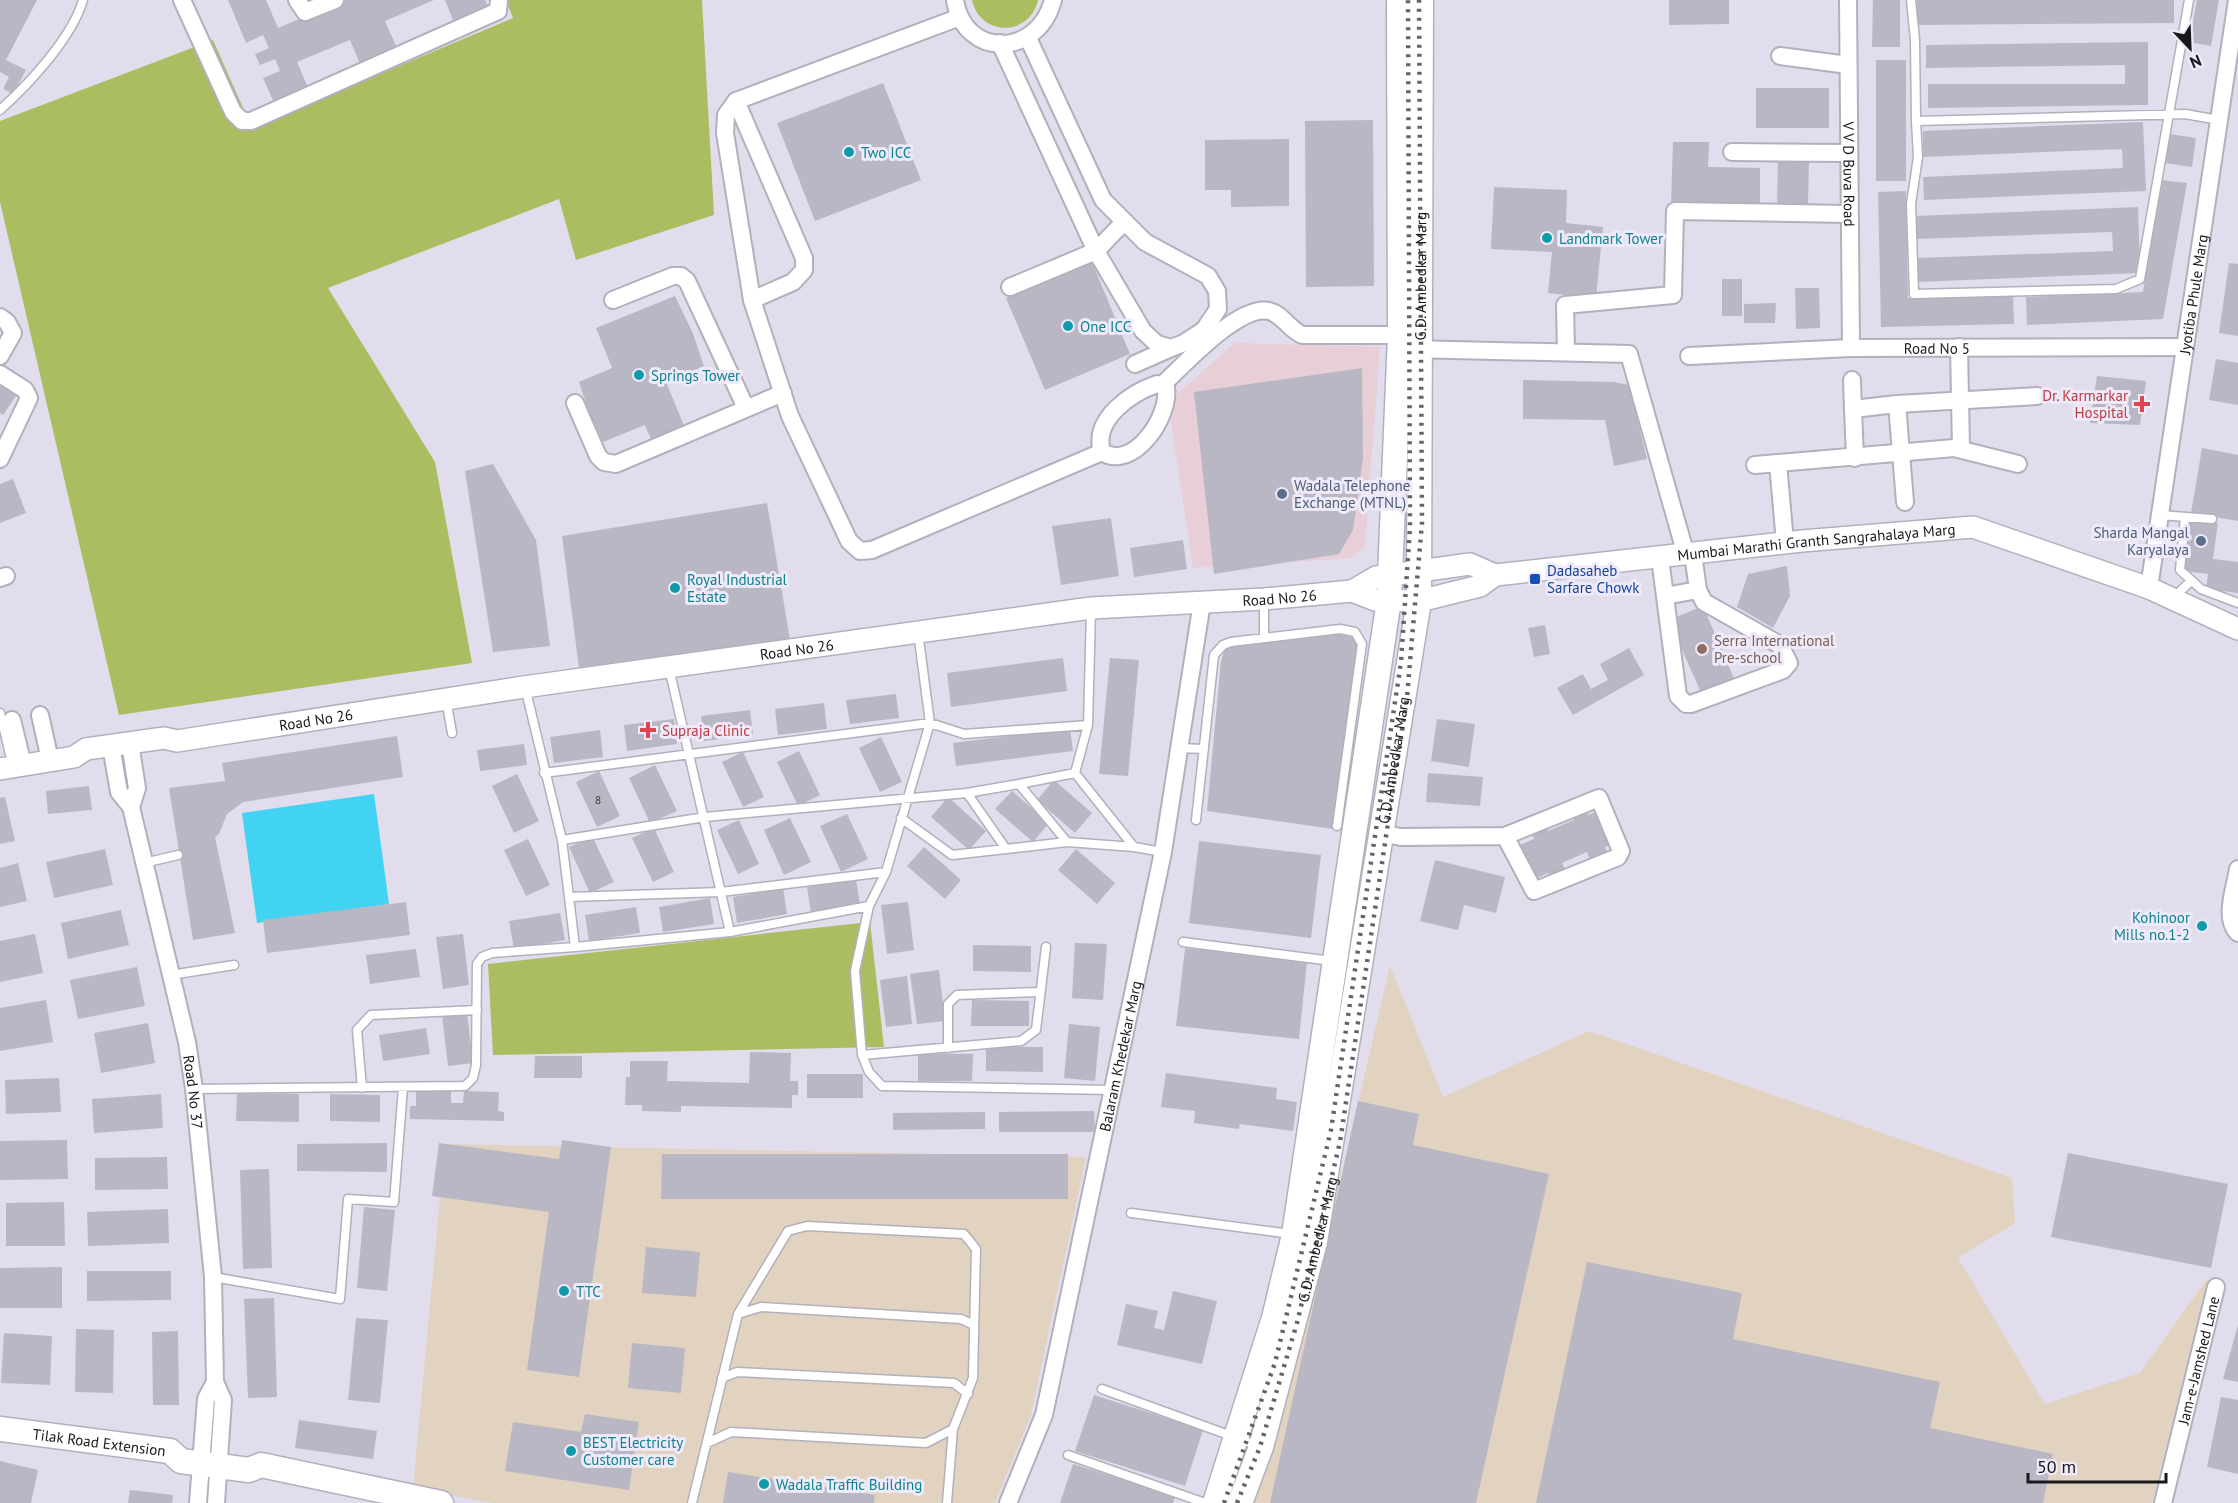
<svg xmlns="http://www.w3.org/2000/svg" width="2238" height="1503" font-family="'PT Sans',sans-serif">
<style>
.commercial{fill:#e8ced6}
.industrial{fill:#e2d3c1}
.green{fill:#aabe61}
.water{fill:#43d3f2}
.building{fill:#bab7c5}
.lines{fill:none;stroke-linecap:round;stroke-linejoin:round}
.service-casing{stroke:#b3afbd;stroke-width:11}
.minor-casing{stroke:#b3afbd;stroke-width:20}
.tertiary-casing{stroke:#b3afbd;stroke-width:24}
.secondary-casing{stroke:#b3afbd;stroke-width:27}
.service{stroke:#fff;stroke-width:8}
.minor{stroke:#fff;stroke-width:16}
.tertiary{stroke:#fff;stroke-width:21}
.secondary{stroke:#fff;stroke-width:24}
.rail{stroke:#64626b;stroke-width:4.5;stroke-dasharray:3 6;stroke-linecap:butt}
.culture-dot{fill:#0f9aa8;stroke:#eeeaf9;stroke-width:2}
.health-dot{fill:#e0444e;stroke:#eeeaf9;stroke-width:2}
.service-dot{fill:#5c6f8a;stroke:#eeeaf9;stroke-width:2}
.transit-dot{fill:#1a4fb4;stroke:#eeeaf9;stroke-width:2}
.education-dot{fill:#8d6e63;stroke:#eeeaf9;stroke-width:2}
.labels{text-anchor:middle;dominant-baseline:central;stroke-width:6;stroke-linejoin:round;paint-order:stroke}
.number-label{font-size:12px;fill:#414047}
.culture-label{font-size:15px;fill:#0d838f;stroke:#eeeaf9;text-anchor:start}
.street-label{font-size:15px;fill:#19181d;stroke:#eeeaf9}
.health-label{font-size:15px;fill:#be3a42;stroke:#eeeaf9;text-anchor:end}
.service-label{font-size:15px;fill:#4e5e75;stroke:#eeeaf9;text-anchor:start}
.transit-label{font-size:15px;fill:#164399;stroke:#eeeaf9;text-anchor:start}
.education-label{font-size:15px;fill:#785e54;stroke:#eeeaf9;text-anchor:start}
</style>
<rect width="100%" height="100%" fill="#e1ddec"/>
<path class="commercial" d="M1235,343L1380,347L1365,546L1352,558L1193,568L1168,402Z"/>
<path class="industrial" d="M1390,966L1443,1097L1589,1031L2012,1178L2015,1223L1958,1258L2045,1404L2140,1373L2209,1276L2152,1503H1247L1301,1348Z
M445,1144L1086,1157L1031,1415L995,1503H492L413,1488Z"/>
<path class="green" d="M506,0H702L714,215L576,260L559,199L328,288L435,462L472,663L119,715L0,202V121L213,40L252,128L513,18Z
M972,0H1038C1030,37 980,37 972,0Z
M870,922L884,1047L493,1055L488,964Z"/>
<path class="water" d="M374,794L389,904L257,923L242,813Z"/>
<path class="building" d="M0,0H37L6,60L26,70L13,94L3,89L9,77L0,72Z
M228,0H266L278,28L344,0H434L385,21L398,50L361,66L350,40L297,62L309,90L275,105L263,78L280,71L275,59L260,65L255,54L269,48L263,35L246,43Z
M445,0H485L488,6L453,20Z
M1669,0H1729V24L1669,25Z
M1873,0H1900V47H1872Z
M1917,0H2174V23L1917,25Z
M2197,0H2219L2211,46L2189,42Z
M2148,42V105L1928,108V84H2125V65L1926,68V45Z
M1876,60H1906V181H1876Z
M883,83L921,180L815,221L777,123Z
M1756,88H1829V128H1756Z
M1373,120L1374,286L1306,287L1305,121Z
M2143,122L2146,191L1924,200L1923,177L2123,168L2122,149L1923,157V131Z
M2170,134L2196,138L2192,167L2165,163Z
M1289,139V206L1231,207V190H1205V140Z
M1673,142H1709L1708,167L1760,168V204H1671Z
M1778,160L1809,161L1808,204H1777Z
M2161,180L2187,183L2163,319L2027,325L2026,297L2143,292Z
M1494,187L1567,190L1566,223L1603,227L1596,298L1548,293L1552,252L1491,249Z
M1906,191L1908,298L2013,296L2014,324L1881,327L1878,192Z
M2138,207L2140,273L1917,282L1916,258L2113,251L2112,232L1915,239L1914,216Z
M1092,262L1130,354L1045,390L1006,298Z
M2229,263L2238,264V336L2219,333Z
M1722,279H1742V316H1722Z
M1795,288H1819L1820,328L1796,329Z
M675,296L692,331L704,366L666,382L685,428L652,442L645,425L603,442L589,412L579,382L612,368L596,328Z
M1776,303L1775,323H1744V304Z
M2216,359L2238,363V405L2209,400Z
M1362,368L1363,458L1353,530L1339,554L1214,574L1194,392Z
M2097,376L2146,381L2140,425L2090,423Z
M1523,380L1614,382L1629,385L1647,459L1614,466L1605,420L1523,419Z
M0,382L18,393L3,415L0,413Z
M2202,448L2238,455V521L2191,513Z
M493,464L536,540L550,646L493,652L465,471Z
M13,479L26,513L0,523V484Z
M767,503L790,640L579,668L562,536Z
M1111,518L1119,576L1061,585L1052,526Z
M2190,519L2218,523L2213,559L2238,562V593L2206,589L2208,574L2184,571Z
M1183,540L1187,569L1134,577L1130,548Z
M1787,566L1790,596L1773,628L1737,607L1748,574Z
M1703,606L1736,683L1703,697L1669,620Z
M1545,625L1550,654L1534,657L1528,628Z
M1337,631L1353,638L1360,645L1333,829L1207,811L1221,661L1225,648L1236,643Z
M1629,648L1644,675L1573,715L1557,688L1583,674L1591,689L1608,680L1600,664Z
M1063,658L1067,691L951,707L947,673Z
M1110,658L1139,660L1128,776L1099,774Z
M896,694L899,718L850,724L846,700Z
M824,703L827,729L778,735L775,709Z
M750,710L753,735L704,741L701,716Z
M674,719L677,744L627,751L624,725Z
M1437,719L1475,724L1469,767L1431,761Z
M1070,728L1073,751L956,766L953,743Z
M600,730L603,757L554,763L550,737Z
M397,736L403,777L243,802L227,814L219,834L215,837L235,933L193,940L169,788L225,781L222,763Z
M881,737L902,782L880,792L859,748Z
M524,744L527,765L480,771L477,750Z
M799,751L820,795L798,806L777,762Z
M743,752L764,797L743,807L722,762Z
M655,765L677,811L650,823L629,778Z
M599,771L620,816L597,827L576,782Z
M1428,773L1483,777L1480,806L1426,802Z
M517,774L539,821L514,833L492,786Z
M1054,780L1092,813L1075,833L1037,800Z
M89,786L92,810L48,814L46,791Z
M1012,791L1049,823L1033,842L995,809Z
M5,797L15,841L0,844V798Z
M948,797L986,831L969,850L931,817Z
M1585,809L1588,815L1602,809L1616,843L1605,847L1608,854L1591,862L1587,852L1562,863L1566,872L1551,879L1548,873L1534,879L1520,845L1534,839L1531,832L1546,826L1548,831L1574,820L1572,814Z
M847,814L868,859L841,872L820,826Z
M790,818L811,862L784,875L764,830Z
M739,820L759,864L738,874L717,830Z
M654,828L674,872L653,882L632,838Z
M592,836L614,882L590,893L569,847Z
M528,839L550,885L526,896L504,850Z
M1199,841L1321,855L1311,938L1189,923Z
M924,847L961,880L945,899L907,866Z
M105,849L113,885L54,898L46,862Z
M1076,849L1115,883L1097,904L1058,870Z
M1435,860L1505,877L1496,913L1464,905L1458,930L1420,921Z
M18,863L27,901L0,907V868Z
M856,879L860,905L811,913L807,887Z
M783,888L787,914L737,923L733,897Z
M710,898L714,924L663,932L659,907Z
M406,902L410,935L267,953L263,920Z
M908,902L914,950L887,954L881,905Z
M636,907L640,933L589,941L585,915Z
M121,910L129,945L68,959L61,923Z
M560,913L565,940L514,949L509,921Z
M35,934L43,973L0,982V941Z
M463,934L469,985L443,989L436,937Z
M1075,943L1107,944L1103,1000L1072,998Z
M973,945L1031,946V972L973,971Z
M1185,948L1307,961L1299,1039L1176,1026Z
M416,949L420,977L370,984L366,955Z
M137,967L145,1006L78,1019L70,980Z
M939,970L945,1021L917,1024L910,974Z
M907,976L912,1024L886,1027L880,980Z
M46,1000L53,1042L0,1051V1008Z
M972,1000L1029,1001V1026H971Z
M467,1013L473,1063L448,1066L442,1015Z
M148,1023L155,1063L101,1073L94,1033Z
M1069,1024L1100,1027L1095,1081L1064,1078Z
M426,1028L430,1054L383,1061L379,1035Z
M986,1047H1043V1072L986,1071Z
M750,1052L791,1053L790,1081H798V1095H792V1108L681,1106V1112L642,1111V1105H625L626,1077H630V1061H668L667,1081L749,1083Z
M918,1053L973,1054L972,1081H918Z
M535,1056H582V1078H534Z
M1166,1073L1277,1088L1276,1099L1297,1102L1293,1131L1240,1124L1239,1129L1194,1123L1195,1111L1161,1107Z
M807,1074H863V1098H807Z
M59,1078L61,1112L6,1114L5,1080Z
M416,1091H451V1103H463L464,1091L499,1092L498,1111L504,1112V1121L410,1119V1106H416Z
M237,1093L299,1094V1122L236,1121Z
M161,1094L163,1128L94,1133L92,1099Z
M330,1094L380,1095V1122L330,1121Z
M1358,1101L1419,1114L1413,1145L1549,1174L1476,1503H1270Z
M1094,1111L1095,1132H999V1112Z
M985,1112V1129L893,1130V1113Z
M67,1140L68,1179L0,1180V1141Z
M562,1140L611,1147L579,1377L527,1370L549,1212L432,1196L439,1143L559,1159Z
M387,1143V1172L297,1171V1144Z
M2068,1153L2228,1184L2211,1268L2051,1237Z
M662,1154H1068V1199H661Z
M167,1157L168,1189L95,1190V1158Z
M269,1169L272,1268L243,1269L240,1170Z
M64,1202L65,1246H6V1203Z
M364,1207L395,1210L387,1291L357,1288Z
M168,1209L169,1243L88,1246L87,1212Z
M646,1247L700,1252L696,1297L642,1293Z
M1587,1262L1742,1293L1733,1339L1940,1382L1930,1428L2053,1454L2043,1503H1536Z
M62,1267V1308H0V1268Z
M87,1271H171V1300L87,1301Z
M1173,1291L1217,1301L1202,1364L1117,1345L1126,1304L1158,1311L1154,1328L1164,1330Z
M274,1298L277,1397L248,1398L244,1299Z
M356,1318L388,1320L380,1403L348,1400Z
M2238,1325V1382L2223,1379Z
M76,1329L114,1330L113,1393L75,1392Z
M178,1331L179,1405H153L152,1332Z
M4,1333L52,1336L50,1385L1,1383Z
M632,1343L685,1348L681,1393L628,1388Z
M1094,1395L1203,1430L1185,1486L1075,1451Z
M2221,1397L2238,1400V1474L2207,1467Z
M585,1414L639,1422L629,1490L505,1471L513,1422L581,1432Z
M299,1420L377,1431L373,1459L295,1448Z
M0,1461L38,1470L31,1503H0Z
M1073,1464L1175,1496L1173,1503H1060Z
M728,1472L875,1495L874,1503H723Z
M130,1490L173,1495L172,1503H128Z"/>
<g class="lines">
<defs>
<path id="service" d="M1911,0L1915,40L1916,121L2185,114L2219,120
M0,110C29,84 72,38 83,0
M1916,121L1918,157L1911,204L1914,294L2116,289L2140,279L2189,0
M2160,515L2212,519
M2185,517L2180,570L2201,589L2238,603
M2173,598L2191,581
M1264,599V638
M918,632L930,723L886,872L869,906L855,971L862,1055L869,1072L882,1086L1113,1090
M525,687L562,840L569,897L721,892L886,872
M446,699L452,733
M0,713L13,767
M1179,748L1204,749
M544,773L930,723L964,734L1088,725
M1075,773L1088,725L1091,610
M1019,784L1075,773L1134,847
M901,818L952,855L1006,849L967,793L1019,784L1067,842L1134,847L1163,852
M1196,820L1214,655L1223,645L1231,642L1340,629L1355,632L1362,644L1337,826
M562,840L705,817L967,793
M1006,849L1067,842
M144,863L178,855
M569,897L575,947L730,932L669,668
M730,932L869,906
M1183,942L1332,961
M171,975L234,965
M948,1048V1004L957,995L1040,992
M862,1055L1021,1041L1036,1030L1046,947
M362,1088L357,1030L371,1015L477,1010
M194,1089L465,1086L473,1078L476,1065L477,964L482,957L492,953L575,947
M1131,1213L1291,1234
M213,1277L340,1299L348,1199L394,1202L403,1088
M738,1314L761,1307L961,1319L974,1325
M722,1378L737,1372L954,1383L968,1394
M1102,1389L1259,1446
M1068,1455L1205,1503
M692,1503L738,1314L788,1231L807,1226L964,1234L976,1249L973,1378L953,1429L926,1443L731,1432L707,1443
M947,1503L953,1429"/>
<g id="minor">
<path d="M182,0L233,112L242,121H251L498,11L499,0"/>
<path d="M297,0L305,12L335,0"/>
<path d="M955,0C964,59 1038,58 1053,0"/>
<path id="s1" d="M1848,0L1851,348"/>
<path d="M960,17L736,101L726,115L725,133L752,300L790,416L849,541L860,551L872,550L1102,452"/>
<path d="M1000,43L1096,251L1143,331L1157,344L1171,348L1184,343L1204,330L1218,309L1217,291L1208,276L1145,242L1103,200L1028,38"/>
<path d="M1780,56L1848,65"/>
<path d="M736,101L804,258V270L793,282L752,300"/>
<path d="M1732,152L1848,153"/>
<path d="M1010,287L1096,251L1123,223"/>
<path d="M613,300L673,276H681L687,281L746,408"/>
<path d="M0,317L7,322L13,333L0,356"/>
<path d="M1959,347L1961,448"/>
<path d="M1410,349L1629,354L1686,555"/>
<path d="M1566,352L1565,305L1673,295L1675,211L1848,214"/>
<path id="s2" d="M1689,356L1851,348L2185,347"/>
<path d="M1135,364L1171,348"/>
<path d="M0,374L25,390L29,398L0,459"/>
<path d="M1852,380L1853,409"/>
<path d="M1157,384L1166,387C1171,416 1133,472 1102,452C1092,419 1131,393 1157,384Z"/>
<path d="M1163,384C1184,365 1239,304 1269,311C1282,314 1289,329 1302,335H1400"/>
<path d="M575,403L598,456L604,462L616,464L783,393"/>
<path d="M1897,404L2037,396"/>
<path d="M1855,458L1853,409L1897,404L1905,502"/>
<path d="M1778,463L1785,543"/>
<path d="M1755,465L1954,448L2018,464"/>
<path d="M1660,558L1678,696L1686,704H1691L1783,670L1789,663L1780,645L1704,602L1698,590L1693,554"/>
<path d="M0,578L6,576"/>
<path id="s3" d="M2149,588L2237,0"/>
<path d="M1665,596L1698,590"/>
<path d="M40,715L50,760"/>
<path d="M12,720L23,765"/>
<path d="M130,743L137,788L131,807"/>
<path id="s4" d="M111,746L119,792L131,807L187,1042L194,1089L213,1277L215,1382L223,1400L216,1503"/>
<path d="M1380,833L1401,837L1505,836L1599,798L1621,851L1618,857L1534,891L1505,836"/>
<path d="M2238,869C2235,888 2223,919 2238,933"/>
<path d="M198,1503L206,1399L215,1382"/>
<path id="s5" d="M1008,1503L1044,1415L1163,852L1202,602"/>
<path id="s6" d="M2163,1503L2216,1287"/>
</g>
<g id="tertiary">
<path d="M1352,591L1376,577L1470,564L1495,575"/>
<path id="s7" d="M0,769L74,757L86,749L164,738L177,741L524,687L1091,608L1264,599L1352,591L1375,600L1419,601L1480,586L1495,575L1802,541L1973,527L2149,588L2238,629"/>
</g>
<g id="secondary">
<path id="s8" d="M0,1429L170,1451L181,1461L249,1470L261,1465L441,1503"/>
<path d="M1215,1503L1274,1318L1294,1235L1389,600L1400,335L1399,0"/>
<path id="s9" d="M1240,1503L1261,1447L1315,1242L1419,601L1421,0"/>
</g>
</defs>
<use href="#service" class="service-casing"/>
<use href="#minor" class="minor-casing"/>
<use href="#tertiary" class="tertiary-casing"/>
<use href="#secondary" class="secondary-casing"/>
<use href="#service" class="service"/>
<use href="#minor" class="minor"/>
<use href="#tertiary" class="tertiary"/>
<use href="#secondary" class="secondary"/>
<g class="rail">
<path d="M1224,1503L1275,1363L1331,1130L1401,662L1410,527L1408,0"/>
<path id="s10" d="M1237,1503L1260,1447L1297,1323L1340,1142L1407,697L1422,523L1419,0"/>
</g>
</g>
<g class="culture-dot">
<circle cx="849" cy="152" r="6"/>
<circle cx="1547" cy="238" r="6"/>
<circle cx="1068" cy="326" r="6"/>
<circle cx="639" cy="375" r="6"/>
<circle cx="675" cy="588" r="6"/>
<circle cx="2202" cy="926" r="6"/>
<circle cx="564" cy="1291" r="6"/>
<circle cx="571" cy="1451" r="6"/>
<circle cx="764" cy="1484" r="6"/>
</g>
<g class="health-dot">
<path d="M2139 395h6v6h6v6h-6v6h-6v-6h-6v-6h6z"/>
<path d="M645 721h6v6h6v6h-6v6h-6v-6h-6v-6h6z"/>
</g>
<g class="service-dot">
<circle cx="1282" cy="494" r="6"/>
<circle cx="2201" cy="541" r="6"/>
</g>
<rect class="transit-dot" x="1529" y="573" width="12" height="12" rx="3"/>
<circle class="education-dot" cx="1702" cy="649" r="6"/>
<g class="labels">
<g class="number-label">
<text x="598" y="799">8</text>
</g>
<g class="culture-label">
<text x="861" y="152">Two ICC</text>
<text x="1559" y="238">Landmark Tower</text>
<text x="1080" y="326">One ICC</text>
<text x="651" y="375">Springs Tower</text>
<text x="687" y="579">Royal Industrial<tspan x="687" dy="17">Estate</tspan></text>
<text x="2190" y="917" text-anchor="end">Kohinoor<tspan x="2190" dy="17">Mills no.1-2</tspan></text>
<text x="576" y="1291">TTC</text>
<text x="583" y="1442">BEST Electricity<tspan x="583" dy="17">Customer care</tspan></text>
<text x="776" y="1484">Wadala Traffic Building</text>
</g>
<g class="street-label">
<text stroke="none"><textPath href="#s1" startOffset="174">V V D Buva Road</textPath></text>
<text stroke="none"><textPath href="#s9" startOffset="1246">G.D. Ambedkar Marg</textPath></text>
<text stroke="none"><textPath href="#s3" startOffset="297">Jyotiba Phule Marg</textPath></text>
<text stroke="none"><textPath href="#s2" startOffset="248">Road No 5</textPath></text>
<text stroke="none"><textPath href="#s7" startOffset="1840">Mumbai Marathi Granth Sangrahalaya Marg</textPath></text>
<text stroke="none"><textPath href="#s7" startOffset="1294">Road No 26</textPath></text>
<text stroke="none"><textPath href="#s7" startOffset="808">Road No 26</textPath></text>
<text stroke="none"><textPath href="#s7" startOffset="322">Road No 26</textPath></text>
<text stroke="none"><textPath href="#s9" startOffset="760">G.D. Ambedkar Marg</textPath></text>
<text stroke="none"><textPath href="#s5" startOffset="462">Balaram Khedekar Marg</textPath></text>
<text stroke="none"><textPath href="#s4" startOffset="358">Road No 37</textPath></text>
<text stroke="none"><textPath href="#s10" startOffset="276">G.D. Ambedkar Marg</textPath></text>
<text stroke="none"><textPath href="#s6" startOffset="147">Jam-e-Jamshed Lane</textPath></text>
<text stroke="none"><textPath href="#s8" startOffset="100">Tilak Road Extension</textPath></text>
</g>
<g class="health-label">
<text x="2128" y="395">Dr. Karmarkar<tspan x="2128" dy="17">Hospital</tspan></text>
<text x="662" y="730" text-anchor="start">Supraja Clinic</text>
</g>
<g class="service-label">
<text x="1294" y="485">Wadala Telephone<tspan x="1294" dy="17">Exchange (MTNL)</tspan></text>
<text x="2189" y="532" text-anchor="end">Sharda Mangal<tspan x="2189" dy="17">Karyalaya</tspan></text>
</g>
<g class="transit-label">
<text x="1547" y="570">Dadasaheb<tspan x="1547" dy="17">Sarfare Chowk</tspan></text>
</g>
<g class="education-label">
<text x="1714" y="640">Serra International<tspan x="1714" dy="17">Pre-school</tspan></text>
</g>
</g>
<g transform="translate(2190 48) rotate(157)" stroke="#eeeaf9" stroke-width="4.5" paint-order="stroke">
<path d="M0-4.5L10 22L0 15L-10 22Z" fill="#19181d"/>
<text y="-9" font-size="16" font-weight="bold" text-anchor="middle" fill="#19181d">N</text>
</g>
<path d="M2028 1473v9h138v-9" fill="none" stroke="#19181d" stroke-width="3"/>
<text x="2037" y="1473" font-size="18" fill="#19181d" stroke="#eeeaf9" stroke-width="4.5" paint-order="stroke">50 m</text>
</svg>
